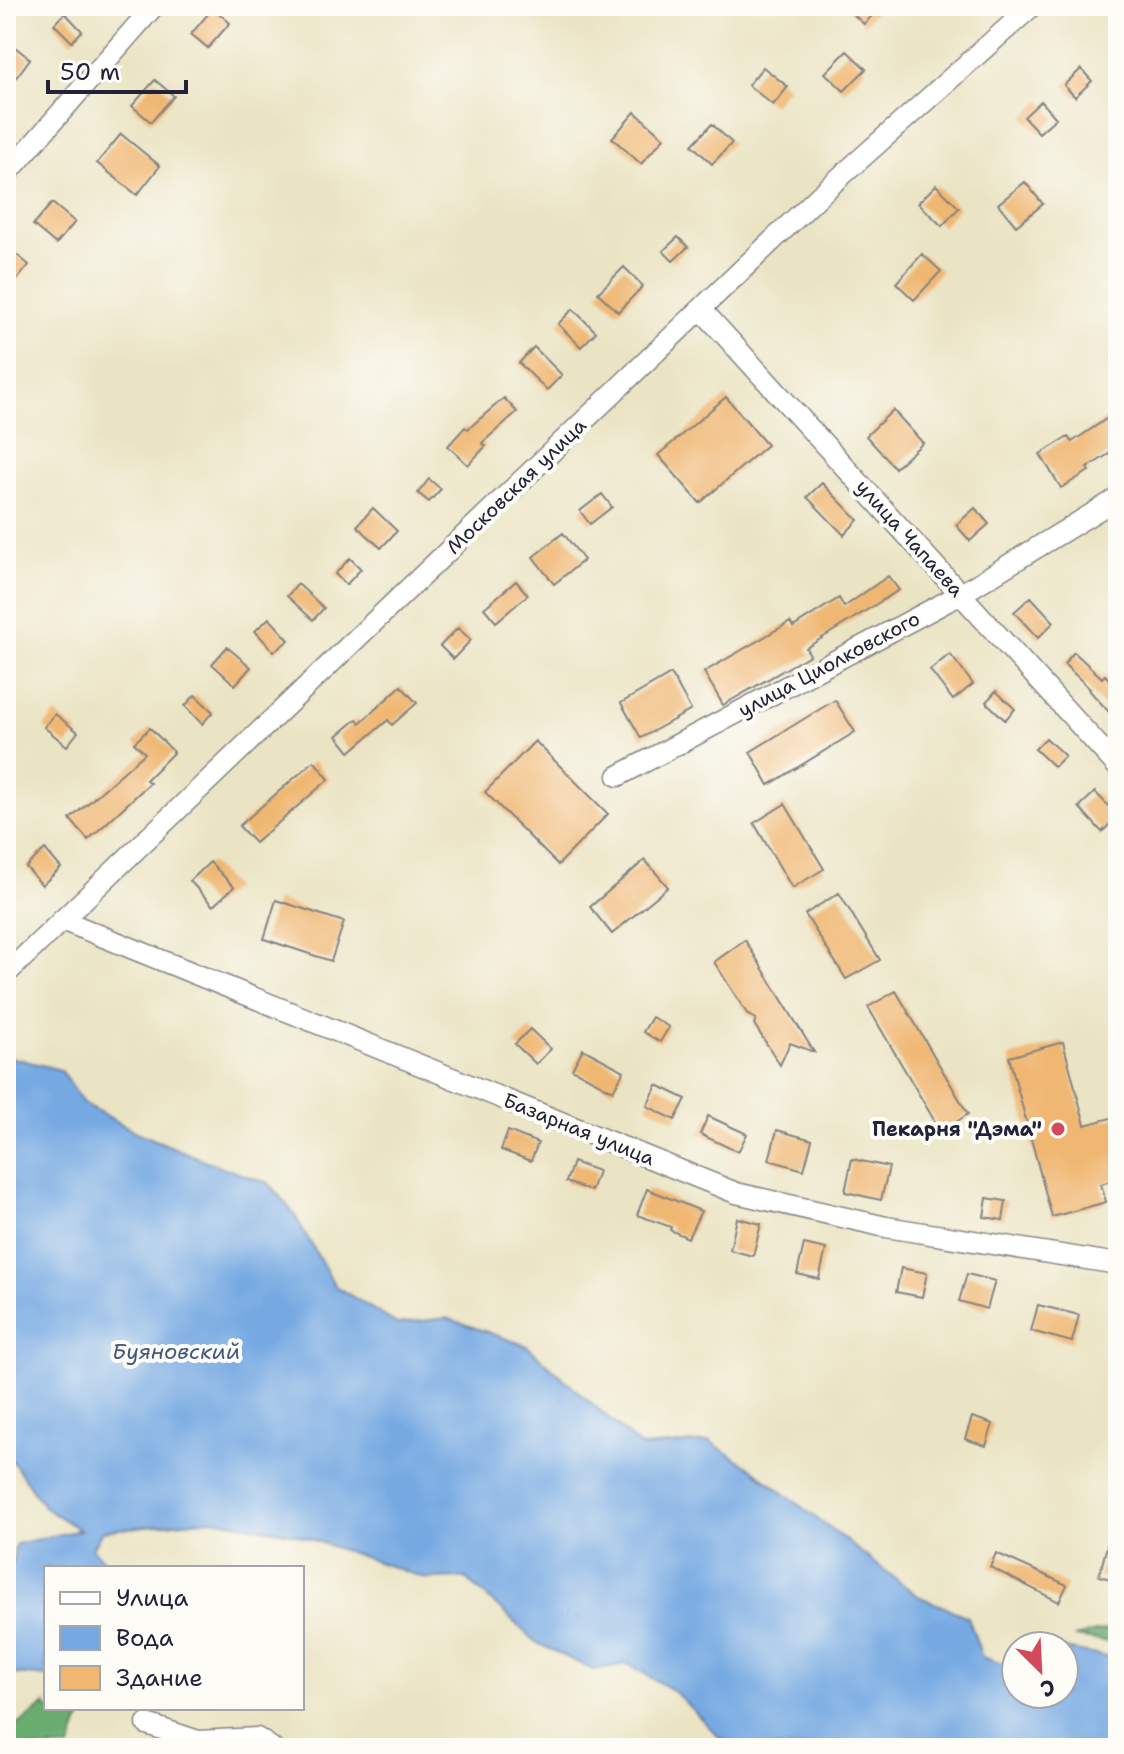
<svg xmlns="http://www.w3.org/2000/svg" width="1124" height="1754" font-family="'Shantell Sans',sans-serif">
<style>
.forest{fill:#69ac70;stroke:#466756;stroke-width:2}
.water{fill:#76a9e2;stroke:#4c668e;stroke-width:2}
.building{fill:#f0b773}
.lines{fill:none;stroke-linecap:round;stroke-linejoin:round}
.minor-casing{stroke:#868380;stroke-width:23}
.minor{stroke:#fff;stroke-width:20}
.poi-dot{fill:#d1495b;stroke:#fdfcf7;stroke-width:3}
.labels{text-anchor:middle;dominant-baseline:central;stroke-width:8;stroke-linejoin:round;paint-order:stroke}
.street-label{font-size:20px;fill:#22223b;stroke:#fdfcf7}
.poi-label{font-size:20px;font-weight:bold;fill:#22223b;stroke:#fdfcf7;text-anchor:end}
.water-label{font-size:22px;font-style:italic;fill:#44587e;stroke:#fdfcf7}
</style>
<rect width="100%" height="100%" fill="#fdfcf7"/>
<filter id="ink" filterUnits="userSpaceOnUse"><feTurbulence type="fractalNoise" baseFrequency=".0125" numOctaves="2"/><feDisplacementMap in="SourceGraphic" scale="16" xChannelSelector="R" yChannelSelector="G"/><feConvolveMatrix kernelMatrix="1 2 1 2 8 2 1 2 1" color-interpolation-filters="sRGB"/></filter>
<filter id="wash" filterUnits="userSpaceOnUse"><feTurbulence type="fractalNoise" baseFrequency=".006" numOctaves="4" result="noise"/><feDisplacementMap in="SourceGraphic" scale="32" xChannelSelector="R" yChannelSelector="G"/><feGaussianBlur stdDeviation="1.8" result="paint"/><feColorMatrix in="noise" values="0 0 0 0 0 0 0 0 0 0 0 0 0 0 0 0 0 1.4 0 .05"/><feComposite in="paint" operator="in"/></filter>
<g filter="url(#wash)">
<rect width="100%" height="100%" fill="#ebe4c4"/>
<path class="forest" d="M1118,1627V1643L1074,1637Z
M46,1704V1708H89L78,1725L70,1748H6V1734Z"/>
<path class="water" d="M6,1056L61,1070L83,1103L136,1132L223,1168L269,1183L294,1214L335,1286L397,1324L447,1318L527,1346L641,1447L710,1442L747,1465L918,1596L968,1617L982,1657L1016,1669V1694H1064V1649L1118,1659V1748H745L721,1739L675,1692L628,1664L593,1670L537,1643L466,1578L427,1579L296,1534L212,1519L102,1531L92,1548L111,1568H46V1677L6,1673V1588L16,1544L80,1530L45,1508L6,1452Z"/>
<g id="blocks">
<path class="building" d="M844,6H881L864,24Z
M213,8L230,23L208,48L191,34Z
M65,13L82,31L72,42L54,24Z
M6,40L30,59L15,79L6,71Z
M847,51L866,69L844,91L825,73Z
M763,67L788,87L773,105L748,85Z
M1081,69L1092,81L1075,97L1064,85Z
M155,80L174,96L151,122L132,106Z
M1041,101L1056,118L1039,133L1024,117Z
M635,112L664,138L641,164L612,138Z
M712,124L732,143L712,164L692,145Z
M121,134L160,166L137,195L97,163Z
M1025,182L1043,204L1016,226L998,204Z
M936,185L959,208L942,226L918,203Z
M52,203L75,222L56,244L33,225Z
M678,237L688,247L673,261L663,251Z
M6,246L29,265L17,280L6,272Z
M922,254L941,271L914,300L896,283Z
M624,267L643,286L618,312L598,293Z
M573,309L596,332L581,347L558,324Z
M534,347L562,375L547,390L519,363Z
M726,397L767,445L700,503L658,455Z
M504,398L517,412L482,443L486,446L468,465L448,446L465,427L468,429Z
M893,410L923,443L895,468L866,436Z
M1118,411V448L1087,468L1089,471L1061,488L1040,454L1068,437L1072,442Z
M429,479L441,489L429,502L418,493Z
M822,483L858,520L844,535L807,497Z
M602,494L612,507L590,524L580,511Z
M373,508L397,531L381,548L357,526Z
M975,508L989,524L970,541L956,525Z
M563,533L584,560L554,584L533,557Z
M350,558L361,569L346,585L335,574Z
M888,576L899,590L806,648L810,655L723,705L704,672L790,622L793,627L839,598L844,607Z
M516,581L528,595L496,622L484,608Z
M298,584L324,608L313,620L287,596Z
M1031,597L1054,622L1038,638L1014,612Z
M269,618L289,640L274,652L255,631Z
M458,628L471,640L453,659L440,646Z
M227,647L251,667L235,685L212,664Z
M1074,652L1102,678L1105,675L1118,689V722L1089,690L1090,689L1064,664Z
M950,654L973,684L953,700L930,670Z
M671,674L691,710L641,738L621,703Z
M401,686L417,703L392,725L388,720L350,752L337,736L357,719L360,723Z
M996,691L1015,709L1005,720L986,702Z
M195,695L213,712L202,724L185,706Z
M835,700L855,732L769,785L750,752Z
M55,714L78,732L67,746L44,727Z
M150,728L174,752L146,780L150,783L88,840L70,819L145,753L134,743Z
M1046,738L1065,756L1054,767L1035,749Z
M535,741L608,814L558,865L485,792Z
M314,761L329,779L255,843L239,826Z
M1095,792L1118,816L1102,832L1079,807Z
M785,804L824,869L792,888L754,823Z
M45,849L61,868L42,885L26,867Z
M645,860L668,887L612,934L590,907Z
M210,862L234,887L213,906L190,881Z
M839,893L880,960L846,979L805,914Z
M276,900L344,922L331,961L264,939Z
M745,940L814,1052L790,1043L780,1065L754,1024L756,1019L748,1015L714,962Z
M896,991L968,1114L941,1132L868,1007Z
M652,1017L669,1027L660,1042L643,1032Z
M530,1029L551,1049L536,1064L515,1044Z
M1063,1042L1085,1125L1118,1116V1179L1101,1184L1106,1202L1052,1217L1009,1057Z
M583,1049L624,1071L613,1091L572,1069Z
M657,1085L686,1099L675,1120L647,1106Z
M708,1116L747,1134L738,1152L700,1134Z
M777,1130L812,1140L804,1170L769,1160Z
M508,1131L538,1143L531,1161L501,1150Z
M852,1159L889,1167L881,1200L845,1192Z
M573,1162L598,1171L591,1191L566,1182Z
M647,1189L701,1211L688,1238L670,1230L671,1227L637,1215Z
M987,1198L1006,1201L1003,1220L984,1217Z
M737,1218L761,1224L753,1256L730,1250Z
M804,1244L826,1249L819,1279L797,1274Z
M901,1268L927,1273L922,1297L896,1292Z
M967,1274L995,1281L987,1309L959,1301Z
M1038,1305L1079,1315L1072,1342L1031,1331Z
M972,1417L993,1424L986,1446L965,1439Z
M1113,1523H1118V1581L1099,1576Z
M996,1553L1067,1585L1059,1602L990,1567Z"/>
</g>
</g>
<g filter="url(#ink)">
<use href="#blocks" fill-opacity="0" stroke="#868380" stroke-width="2"/>
<g class="lines">
<defs>
<path id="minor" d="M6,175L154,6
M701,309L1118,767
M618,776L961,594L1118,498
M62,920L736,1193L886,1227L1118,1264
M6,974L820,195L1032,6
M147,1724L198,1741L257,1738L272,1748"/>
</defs>
<use href="#minor" class="minor-casing"/>
<use href="#minor" class="minor"/>
</g>
</g>
<circle class="poi-dot" cx="1058" cy="1129" r="8"/>
<g class="labels">
<g class="street-label">
<text transform="translate(516 486) rotate(-44)">Московская улица</text>
<text transform="translate(910 538) rotate(48)">улица Чапаева</text>
<text transform="translate(829 664) rotate(-28)">улица Циолковского</text>
<text transform="translate(579 1129) rotate(22)">Базарная улица</text>
</g>
<g class="poi-label">
<text x="1042" y="1129">Пекарня "Дэма"</text>
</g>
<g class="water-label">
<text x="176" y="1351">Буяновский</text>
</g>
</g>
<rect width="1124" height="1754" fill="none" stroke="#fdfcf7" stroke-width="32"/>
<rect x="44" y="1566" width="260" height="144" fill="#fdfcf7" stroke="#a5a5ac" stroke-width="2"/>
<rect x="60" y="1592" width="40" height="12" fill="#ffffff" stroke="#a5a5ac" stroke-width="2"/>
<text x="116" y="1606" font-size="24" fill="#22223b">Улица</text>
<rect x="60" y="1626" width="40" height="24" fill="#76a9e2" stroke="#a5a5ac" stroke-width="2"/>
<text x="116" y="1646" font-size="24" fill="#22223b">Вода</text>
<rect x="60" y="1666" width="40" height="24" fill="#f0b773" stroke="#a5a5ac" stroke-width="2"/>
<text x="116" y="1686" font-size="24" fill="#22223b">Здание</text>
<g transform="translate(1040 1670) rotate(156)"><circle r="38" fill="#fdfcf7" stroke="#a5a5ac" stroke-width="2"/>
<path d="M0-6L14 30L0 20L-14 30Z" fill="#d1495b"/>
<text y="-12" font-size="22" font-weight="bold" text-anchor="middle" fill="#22223b">С</text>
</g>
<path d="M48 80v12h138v-12" fill="none" stroke="#22223b" stroke-width="4"/>
<text x="60" y="80" font-size="24" fill="#22223b" stroke="#fdfcf7" stroke-width="6" paint-order="stroke">50 m</text>
</svg>
